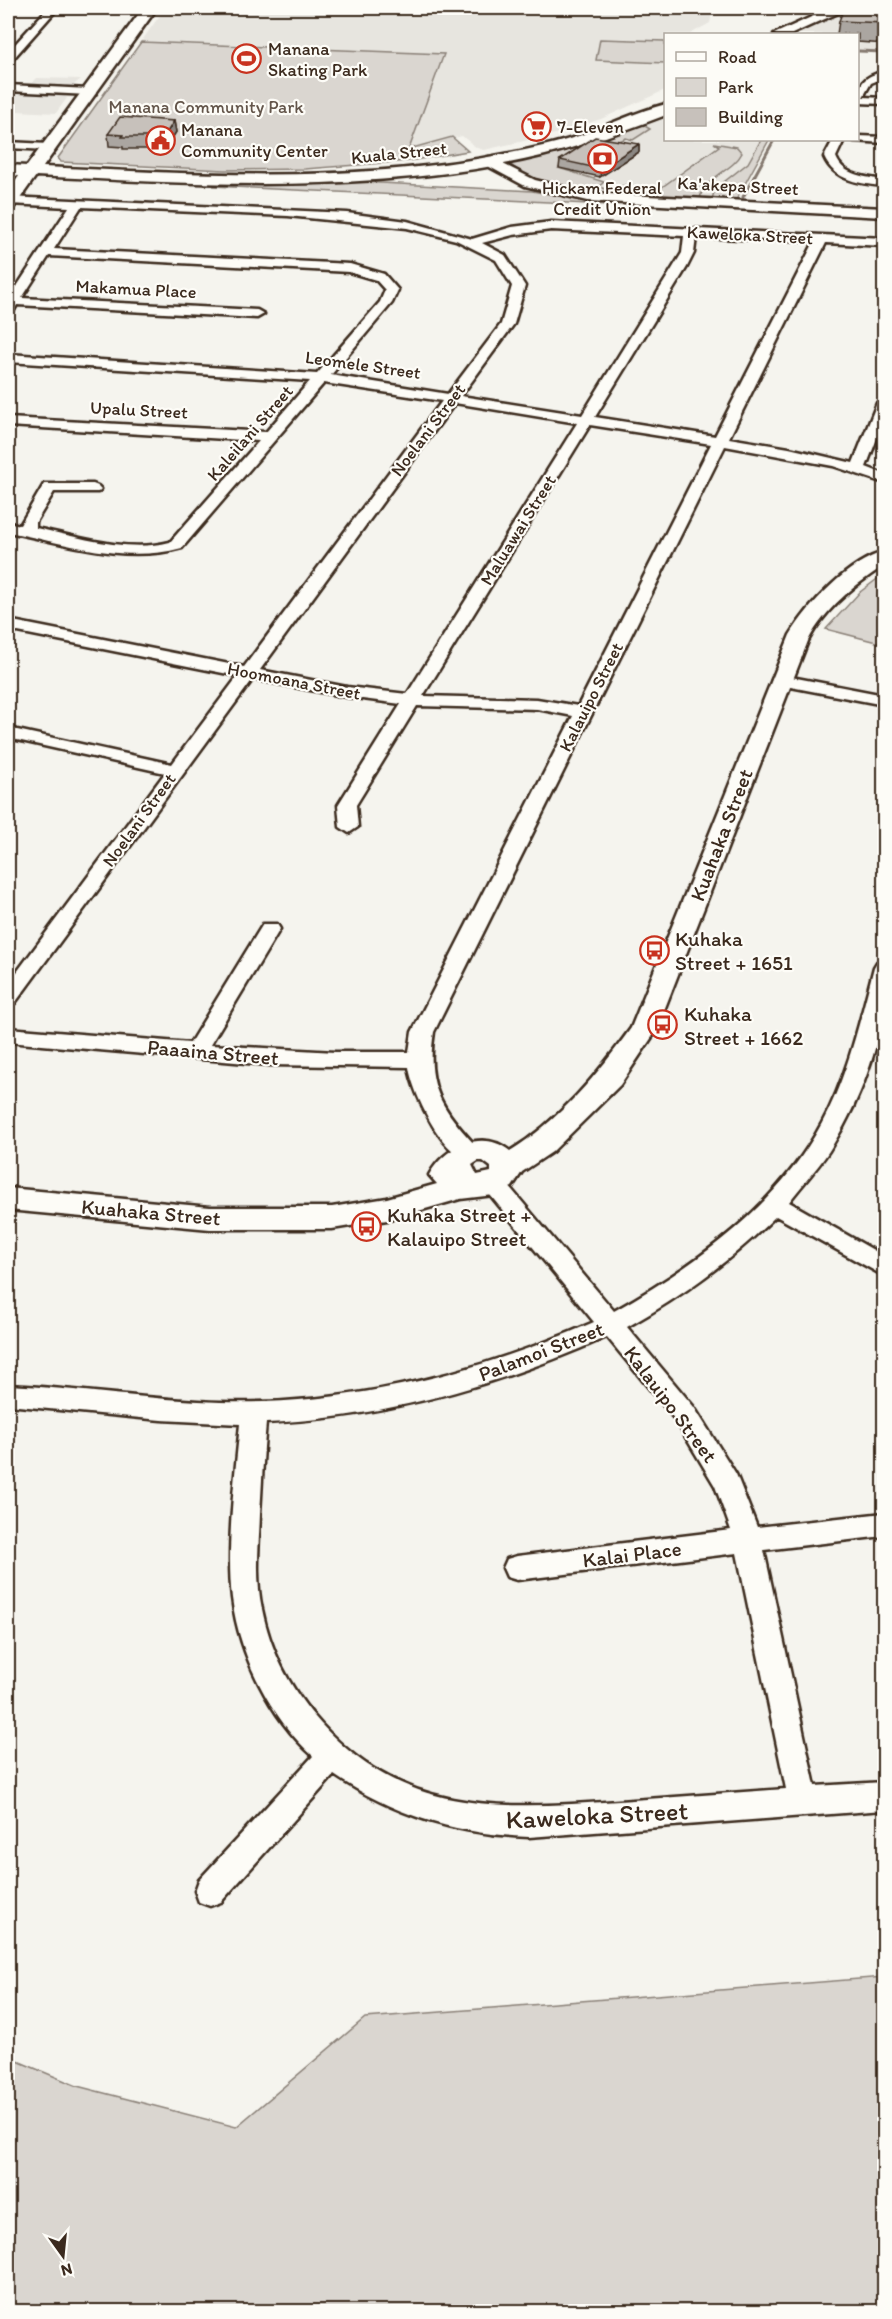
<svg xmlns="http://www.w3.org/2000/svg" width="892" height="2319" font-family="Itim,sans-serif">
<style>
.built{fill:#e7e5df}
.green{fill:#dad6d0;stroke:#8a8077;stroke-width:1.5}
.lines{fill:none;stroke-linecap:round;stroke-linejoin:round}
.stream{stroke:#84786e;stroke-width:3}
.minor-casing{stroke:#3b2a1e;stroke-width:5}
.tertiary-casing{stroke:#3b2a1e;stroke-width:5}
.secondary-casing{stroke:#3b2a1e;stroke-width:5}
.minor{fill:#fdfcf7;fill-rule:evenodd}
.tertiary{fill:#fdfcf7;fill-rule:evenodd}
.secondary{fill:#fdfcf7;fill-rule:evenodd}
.wall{fill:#aba6a1;stroke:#3b2a1e;stroke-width:1.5}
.shaded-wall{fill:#8b8783;stroke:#3b2a1e;stroke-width:1.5}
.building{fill:#c7c1bb;stroke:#3b2a1e;stroke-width:1.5}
.labels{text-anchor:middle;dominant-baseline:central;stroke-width:4.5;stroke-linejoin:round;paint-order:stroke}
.far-poi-label{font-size:18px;fill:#3b2a1e;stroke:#fdfcf7;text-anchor:start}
.far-park-label{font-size:18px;fill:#63554a;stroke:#fdfcf7}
.far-street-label{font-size:18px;fill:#3b2a1e;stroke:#fdfcf7}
.street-label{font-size:21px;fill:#3b2a1e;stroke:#fdfcf7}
.poi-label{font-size:21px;fill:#3b2a1e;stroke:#fdfcf7;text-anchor:start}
.near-street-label{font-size:26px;fill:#3b2a1e;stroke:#fdfcf7}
</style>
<rect width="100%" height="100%" fill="#f5f4ee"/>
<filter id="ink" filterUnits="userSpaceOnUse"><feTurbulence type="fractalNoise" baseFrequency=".0167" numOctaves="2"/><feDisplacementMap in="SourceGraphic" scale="12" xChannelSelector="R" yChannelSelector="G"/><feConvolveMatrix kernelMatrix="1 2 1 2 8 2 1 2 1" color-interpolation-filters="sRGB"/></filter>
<g filter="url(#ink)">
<path class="built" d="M165,8H713L710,23L690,34H666L665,41L600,39L597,60L665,63V90L601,119L555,134L484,150L477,148L462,136L409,150L443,54L141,42Z
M855,8H884V51L858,50V34H794Z
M37,78L81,79L70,88L29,86Z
M11,90L60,93L67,98L56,113L16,111L8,118V94Z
M665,116L666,140H769L736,200L585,190L535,177L511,165V163L605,139Z"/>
<path class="green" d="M600,39L665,41V63L596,60Z
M141,42L444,54L409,149L452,137L468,151L408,161L305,169L225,170L61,162L58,158Z
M643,125L650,129L633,140L626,138L559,168L604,182L598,187L611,190L625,185L643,192H655L719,146L714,143L737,147L742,153C733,171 703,178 700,199C650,196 550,198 511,165L513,162L580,146Z
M761,140H769L736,200L712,199L715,189L748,163Z
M362,182L532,191L610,205L213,186Z
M884,574V644L826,629L860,592Z
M884,1977V2311H8V2057L77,2086L236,2127L365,2018Z"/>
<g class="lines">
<path class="stream" d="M858,51L884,52
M743,197L774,140"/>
<defs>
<path id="minor" d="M48,8H58L12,60L8,61V52Z
M884,71V78L871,83L863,97L884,98V104L858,103C858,82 864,77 884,71Z
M8,85L89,89L94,92L89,95L8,91Z
M858,136L884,137V143L854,141L853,140H858Z
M833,140H844L836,157C843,176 867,177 884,180V186C862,184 834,181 824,157Z
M8,142L48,144L54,147L48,150L8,148Z
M8,197L347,213L407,221L472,239L512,227L551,222L884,238V246L826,243L729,438L789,448L853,463L877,403L884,399V420L866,467L884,474V483L833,466L725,446L434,1032C425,1086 442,1109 477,1147L480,1153L477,1159C447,1168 412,1092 409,1067L269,1065L8,1042V1028L190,1043L263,924H277L280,929L210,1045L335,1052H409L412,1032L573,716L537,709L417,706L356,805L358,827L349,833L340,827L338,805L401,704L347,697L253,679L15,1003L8,1005V984L165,773L8,738V728L172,764L238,676L8,630V620L244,667L442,401L324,383L182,548C124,564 64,543 8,532V522L20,525L44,484H93L98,486L101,489L98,492H54L36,522V528C78,537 128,553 170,542L259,441L8,426V418L266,432L310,381L8,362V354L317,374L380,302L385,290L376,280L349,272L49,256L22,298L257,310L264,314L257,318L17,305L13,312L8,313V300L69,207L9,204ZM81,207L288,216L407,228L456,240L496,260L512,286L501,324L448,394L331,375L392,303L398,290L384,274L350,264L54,249ZM551,230L684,236L682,253L582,415L461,396L514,324L525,286L505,255L482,243L513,235ZM696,237L814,242L715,436L595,417L687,267L694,253ZM455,403L577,423L407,694L347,687L260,670ZM590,425L711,444L578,706L537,699L423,696Z
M781,675L884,695V705L775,684L772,680L775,676Z
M884,960C891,1023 863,1098 829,1151C817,1169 802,1185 789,1202L884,1256V1276L776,1216C729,1262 684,1295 627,1327L694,1407L736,1474L757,1527L884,1513V1536L764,1550L815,1786L884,1782V1810L529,1837C456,1834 395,1816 334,1775L221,1902L210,1906L199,1902L195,1891L199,1880L313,1756C270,1717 239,1655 232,1598C226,1548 235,1475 240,1424L161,1420L8,1405V1385C78,1388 149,1400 220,1402C349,1406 477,1373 594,1322L486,1190L483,1184L486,1178L494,1175L502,1178L614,1311C694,1266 778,1206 822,1123C848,1075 860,1020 874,967L877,962ZM607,1337L676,1421L715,1486L731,1530L517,1556L507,1559L503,1568L507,1577L517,1580L737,1553L786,1789C731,1793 675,1797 619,1801C501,1809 400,1817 315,1717C288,1685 270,1649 262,1609C255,1577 259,1545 260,1514C262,1484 263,1453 266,1423C384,1418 499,1385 607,1337Z"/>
<path id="tertiary" d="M489,157L535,180L588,193L884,208V217L588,201L525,186L484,164L482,161Z
M884,552V566C854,585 825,609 808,641L656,1031L620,1085L552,1152L522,1172L512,1187L494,1195L460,1199L387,1220L332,1229H210L8,1210V1188L210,1207H332L387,1198L437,1184L429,1175C444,1147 482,1128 510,1151C559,1121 598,1074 631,1028L790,635C808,605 849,561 884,552ZM478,1161H483L491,1167V1172L477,1175L472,1165Z"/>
<path id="secondary" d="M143,8H157L43,167C197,174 353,184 505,154C531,149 560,143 584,134C611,124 638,111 666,104V115C613,135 560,154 504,164C349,193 192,184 36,176L14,207L8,208V192L19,176L8,175V165L27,166Z
M831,8H849L792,34H774Z"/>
</defs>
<use href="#minor" class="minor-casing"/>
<use href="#tertiary" class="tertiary-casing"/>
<use href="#secondary" class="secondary-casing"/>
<use href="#minor" class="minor"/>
<use href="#tertiary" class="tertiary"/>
<use href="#secondary" class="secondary"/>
</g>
<path class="wall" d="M885,8V44L858,42V34H837L839,21Z
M174,121L176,132L165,149H123V147L109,146L108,134Z
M639,144V152L600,177L559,168L560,160Z"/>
<path class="shaded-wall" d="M174,121L176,132L165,149L164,137Z
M639,144V152L600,177L601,169Z"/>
<path class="building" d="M844,8H885V23L839,21Z
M120,117L174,121L164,137H122L123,135L108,134Z
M595,137L639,144L601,169L560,160Z"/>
</g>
<defs>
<symbol id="stadium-ring" viewBox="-11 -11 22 22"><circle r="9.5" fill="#fdfcf7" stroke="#c8321e" stroke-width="1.5"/><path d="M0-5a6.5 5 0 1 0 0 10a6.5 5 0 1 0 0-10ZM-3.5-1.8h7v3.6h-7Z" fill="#c8321e"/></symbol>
<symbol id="supermarket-ring" viewBox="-11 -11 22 22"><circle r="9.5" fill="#fdfcf7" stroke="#c8321e" stroke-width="1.5"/><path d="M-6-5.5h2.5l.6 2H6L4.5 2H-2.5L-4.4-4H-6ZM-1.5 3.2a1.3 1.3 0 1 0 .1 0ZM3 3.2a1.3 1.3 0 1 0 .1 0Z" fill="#c8321e"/></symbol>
<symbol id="civic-ring" viewBox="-11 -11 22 22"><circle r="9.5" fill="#fdfcf7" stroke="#c8321e" stroke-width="1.5"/><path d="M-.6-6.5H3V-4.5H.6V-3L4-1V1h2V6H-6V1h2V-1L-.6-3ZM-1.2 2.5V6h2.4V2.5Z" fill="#c8321e"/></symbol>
<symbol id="bank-ring" viewBox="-11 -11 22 22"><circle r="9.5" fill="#fdfcf7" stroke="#c8321e" stroke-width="1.5"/><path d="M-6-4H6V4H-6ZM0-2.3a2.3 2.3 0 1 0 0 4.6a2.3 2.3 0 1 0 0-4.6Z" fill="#c8321e"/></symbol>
<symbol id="bus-ring" viewBox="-11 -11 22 22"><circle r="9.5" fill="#fdfcf7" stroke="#c8321e" stroke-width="1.5"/><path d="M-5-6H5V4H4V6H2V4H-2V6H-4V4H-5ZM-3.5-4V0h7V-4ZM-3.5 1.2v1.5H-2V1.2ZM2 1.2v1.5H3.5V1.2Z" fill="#c8321e"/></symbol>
</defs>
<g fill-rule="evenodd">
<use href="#stadium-ring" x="230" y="42" width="33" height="33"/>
<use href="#supermarket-ring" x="520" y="110" width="33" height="33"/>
<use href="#civic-ring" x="144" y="124" width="33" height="33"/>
<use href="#bank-ring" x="586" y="142" width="33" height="33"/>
<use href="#bus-ring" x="638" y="934" width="33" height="33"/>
<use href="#bus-ring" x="646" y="1008" width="33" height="33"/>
<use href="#bus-ring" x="350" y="1210" width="33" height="33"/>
</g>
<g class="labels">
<g class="far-poi-label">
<text x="268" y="49">Manana<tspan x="268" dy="21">Skating Park</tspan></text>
<text x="557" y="127">7-Eleven</text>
<text x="181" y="130">Manana<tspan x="181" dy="21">Community Center</tspan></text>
<text x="602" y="188" text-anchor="middle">Hickam Federal<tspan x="602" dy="21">Credit Union</tspan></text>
</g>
<g class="far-park-label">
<text x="206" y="107">Manana Community Park</text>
</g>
<g class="far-street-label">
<text transform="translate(399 153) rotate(-6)">Kuala Street</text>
<text transform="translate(738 186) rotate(3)">Ka'akepa Street</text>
<text transform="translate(750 235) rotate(3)">Kaweloka Street</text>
<text transform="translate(136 289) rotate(3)">Makamua Place</text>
<text transform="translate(363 365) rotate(8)">Leomele Street</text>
<text transform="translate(139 410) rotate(3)">Upalu Street</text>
<text transform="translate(428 430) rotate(-53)">Noelani Street</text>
<text transform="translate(250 433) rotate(-49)">Kaleilani Street</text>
<text transform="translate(518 530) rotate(-58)">Maluawai Street</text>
<text transform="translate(294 681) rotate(11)">Hoomoana Street</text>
<text transform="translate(591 697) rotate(-63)">Kalauipo Street</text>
<text transform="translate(139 820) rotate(-54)">Noelani Street</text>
</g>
<g class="street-label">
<text transform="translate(721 835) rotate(-69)">Kuahaka Street</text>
<text transform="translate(213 1052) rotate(5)">Paaaina Street</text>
<text transform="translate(151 1212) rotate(5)">Kuahaka Street</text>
<text transform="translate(541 1351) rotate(-21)">Palamoi Street</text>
<text transform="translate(671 1404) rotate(53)">Kalauipo Street</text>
<text transform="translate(632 1554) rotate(-7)">Kalai Place</text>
</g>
<g class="poi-label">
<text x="675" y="938">Kuhaka<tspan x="675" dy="24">Street + 1651</tspan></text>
<text x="684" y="1013">Kuhaka<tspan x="684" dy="24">Street + 1662</tspan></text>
<text x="387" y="1214">Kuhaka Street +<tspan x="387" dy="24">Kalauipo Street</tspan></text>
</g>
<g class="near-street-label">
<text transform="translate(597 1815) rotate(-3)">Kaweloka Street</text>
</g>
</g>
<rect width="892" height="2319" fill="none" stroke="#fdfcf7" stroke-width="30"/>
<rect x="15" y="15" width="862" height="2289" fill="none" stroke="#3b2a1e" stroke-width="2" filter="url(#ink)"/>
<rect x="664" y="33" width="195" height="108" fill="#fdfcf7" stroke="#afa8a0" stroke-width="1.5"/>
<rect x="676" y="52" width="30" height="9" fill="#fdfcf7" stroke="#afa8a0" stroke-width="1.5"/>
<text x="718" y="63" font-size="18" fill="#3b2a1e">Road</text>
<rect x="676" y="78" width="30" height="18" fill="#dad6d0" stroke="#afa8a0" stroke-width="1.5"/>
<text x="718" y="93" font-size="18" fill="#3b2a1e">Park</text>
<rect x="676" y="108" width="30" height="18" fill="#c7c1bb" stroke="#afa8a0" stroke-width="1.5"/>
<text x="718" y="123" font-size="18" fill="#3b2a1e">Building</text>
<g transform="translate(63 2256) rotate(165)" stroke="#fdfcf7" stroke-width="4.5" paint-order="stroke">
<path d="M0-4.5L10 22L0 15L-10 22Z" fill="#3b2a1e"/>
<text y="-9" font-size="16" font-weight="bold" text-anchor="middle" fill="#3b2a1e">N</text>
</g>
</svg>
